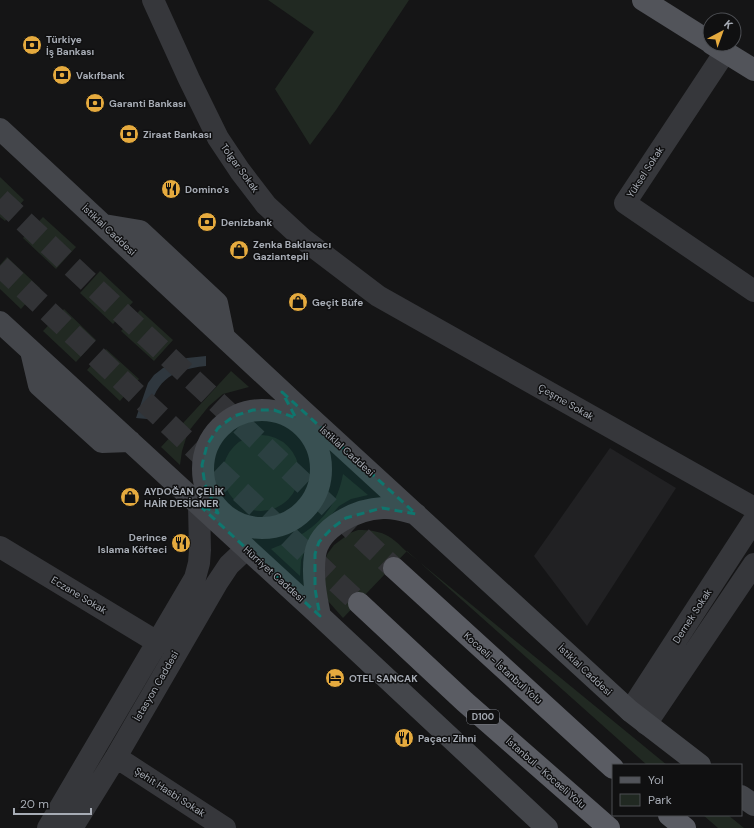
<svg xmlns="http://www.w3.org/2000/svg" width="754" height="828" font-family="'DM Sans',sans-serif">
<style>
.built{fill:#212123}
.green{fill:#212922}
.water{fill:#2f373e}
.lines{fill:none;stroke-linecap:round;stroke-linejoin:round}
.trunk-tunnel{stroke:#323336;stroke-width:22;stroke-dasharray:22 11;stroke-linecap:butt}
.minor{stroke:#36373b;stroke-width:22}
.secondary{stroke:#44464b;stroke-width:22}
.primary{stroke:#52545a;stroke-width:22}
.trunk{stroke:#5a5c63;stroke-width:22}
.marked{fill:#0f766e;fill-opacity:0.2;stroke:#0f766e;stroke-width:3;stroke-dasharray:8 5;stroke-linejoin:round}
.labels{text-anchor:middle;dominant-baseline:central;stroke-width:3;stroke-linejoin:round;paint-order:stroke}
.shield{fill:#101011;stroke:#7a7d84;stroke-width:1}
.shield-label{font-size:9px;font-weight:bold;fill:#a7acb5}
.poi-label{font-size:10px;font-weight:bold;fill:#a7acb5;stroke:#101011;text-anchor:start}
.street-label{font-size:10px;fill:#a7acb5;stroke:#101011}
</style>
<rect width="100%" height="100%" fill="#151516"/>
<path class="built" d="M610,448L676,488L587,626L534,556Z"/>
<path class="green" d="M268,0H409L336,110L310,145L275,89L314,32Z
M0,177L24,200L5,221L0,217Z
M43,217L76,247L56,269L23,238Z
M7,257L40,288L21,309L0,289V265Z
M100,271L133,302L113,324L80,293Z
M64,309L96,340L76,362L43,331Z
M140,310L173,340L154,361L121,331Z
M106,349L139,379L120,401L87,370Z
M231,371L249,387L223,394L209,406L188,432L182,451L180,465L161,447Z
M223 473a38 38 0 1 1 76 0a38 38 0 1 1-76 0Z
M343,474L368,495L351,499L339,506L308,542L301,560L300,576L271,549C308,535 336,515 343,474Z
M358,530C382,530 390,535 406,551L667,765H647L407,551L343,618L328,601L322,575L324,561L328,553L334,545L350,533Z
M703,815H728L744,828H718Z"/>
<path class="water" d="M206,356V366C168,370 155,382 147,419L136,418L148,383L154,375L163,368L187,358Z"/>
<g class="lines">
<path class="trunk-tunnel" d="M0,199L394,568
M0,266L359,603"/>
<path class="minor" d="M153,0L189,79L218,138L240,171L266,205L303,239L378,296L754,508
M725,52L625,203L754,291
M0,547L157,642
M630,711L754,520
M646,724L754,564
M116,757L225,828
M48,828L195,578L199,563L200,550L199,505
M72,828L116,757L217,583L229,565L246,549"/>
<path class="secondary" d="M0,129L301,409L630,711L700,765
M104,225L140,231L217,303L224,337
M0,322L320,616L547,828
M31,351L39,385L102,442L130,441
M203 469a59 59 0 1 1 118 0a59 59 0 1 1-118 0Z
M320,616C316,596 312,576 315,555C319,527 357,509 383,508C394,507 405,511 416,514
M741,796L754,805"/>
<path class="primary" d="M643,0L710,42
M712,44L754,70"/>
<path class="trunk" d="M394,568L613,768
M359,603L465,702L609,828
M669,815L685,828"/>
</g>
<path class="marked" d="M282,392L416,514L382,508L346,518L332,528L319,542L315,554V589L320,616L199,505L218,513L205,485L202,465L207,445L218,428L234,416L253,410H274L296,418Z"/>
<defs>
<symbol id="bank-disc" viewBox="-11 -11 22 22"><circle r="9.5" fill="#e5aa3e" stroke="#101011"/><path d="M-6-4H6V4H-6ZM0-2.3a2.3 2.3 0 1 0 0 4.6a2.3 2.3 0 1 0 0-4.6Z" fill="#111"/></symbol>
<symbol id="restaurant-disc" viewBox="-11 -11 22 22"><circle r="9.5" fill="#e5aa3e" stroke="#101011"/><path d="M-5-6h1v4h1v-4h1v4h1v-4h1v5L-1.5 .5V6h-2V.5L-5-1ZM5-6V6H3V1.5H1.5Q1.5-4 5-6Z" fill="#111"/></symbol>
<symbol id="shop-disc" viewBox="-11 -11 22 22"><circle r="9.5" fill="#e5aa3e" stroke="#101011"/><path d="M-5-2.5h2.3a2.7 3.5 0 0 1 5.4 0H5L5.5 6h-11ZM-1.5-2.5h3a1.5 2.3 0 0 0-3 0Z" fill="#111"/></symbol>
<symbol id="hotel-disc" viewBox="-11 -11 22 22"><circle r="9.5" fill="#e5aa3e" stroke="#101011"/><path d="M-6-4.5h1.5V1H6V5H4.5V3h-9V5H-6ZM-4 0a1.8 1.8 0 1 1 3.6 0ZM.5 0V-2.5h3Q6-2.5 6 0Z" fill="#111"/></symbol>
</defs>
<g fill-rule="evenodd">
<use href="#bank-disc" x="21" y="34" width="22" height="22"/>
<use href="#bank-disc" x="51" y="64" width="22" height="22"/>
<use href="#bank-disc" x="84" y="92" width="22" height="22"/>
<use href="#bank-disc" x="118" y="123" width="22" height="22"/>
<use href="#restaurant-disc" x="160" y="178" width="22" height="22"/>
<use href="#bank-disc" x="196" y="211" width="22" height="22"/>
<use href="#shop-disc" x="228" y="239" width="22" height="22"/>
<use href="#shop-disc" x="287" y="291" width="22" height="22"/>
<use href="#shop-disc" x="119" y="486" width="22" height="22"/>
<use href="#restaurant-disc" x="170" y="532" width="22" height="22"/>
<use href="#hotel-disc" x="324" y="667" width="22" height="22"/>
<use href="#restaurant-disc" x="393" y="727" width="22" height="22"/>
</g>
<g class="labels">
<rect class="shield" x="467" y="710" width="32" height="14" rx="3"/>
<g class="shield-label">
<text x="483" y="717">D100</text>
</g>
<g class="poi-label">
<text x="46" y="39">Türkiye<tspan x="46" dy="12">İş Bankası</tspan></text>
<text x="76" y="75">Vakıfbank</text>
<text x="109" y="103">Garanti Bankası</text>
<text x="143" y="134">Ziraat Bankası</text>
<text x="185" y="189">Domino's</text>
<text x="221" y="222">Denizbank</text>
<text x="253" y="244">Zenka Baklavacı<tspan x="253" dy="12">Gaziantepli</tspan></text>
<text x="312" y="302">Geçit Büfe</text>
<text x="144" y="491">AYDOĞAN ÇELİK<tspan x="144" dy="12">HAİR DESİGNER</tspan></text>
<text x="167" y="537" text-anchor="end">Derince<tspan x="167" dy="12">Islama Köfteci</tspan></text>
<text x="349" y="678">OTEL SANCAK</text>
<text x="418" y="738">Paçacı Zihni</text>
</g>
<g class="street-label">
<text transform="translate(240 168) rotate(54)">Tolgar Sokak</text>
<text transform="translate(645 172) rotate(-57)">Yüksel Sokak</text>
<text transform="translate(109 230) rotate(43)">İstiklal Caddesi</text>
<text transform="translate(566 402) rotate(30)">Çeşme Sokak</text>
<text transform="translate(347 451) rotate(42)">İstiklal Caddesi</text>
<text transform="translate(274 574) rotate(42)">Hürriyet Caddesi</text>
<text transform="translate(79 595) rotate(31)">Eczane Sokak</text>
<text transform="translate(692 616) rotate(-57)">Dernek Sokak</text>
<text transform="translate(503 668) rotate(42)">Kocaeli - İstanbul Yolu</text>
<text transform="translate(585 670) rotate(43)">İstiklal Caddesi</text>
<text transform="translate(156 686) rotate(-60)">İstasyon Caddesi</text>
<text transform="translate(546 773) rotate(41)">İstanbul - Kocaeli Yolu</text>
<text transform="translate(170 792) rotate(33)">Şehit Hasbi Sokak</text>
</g>
</g>
<rect x="612" y="764" width="130" height="52" fill="#101011" stroke="#4c4e53"/>
<rect x="620" y="777" width="20" height="6" fill="#52545a" stroke="#4c4e53"/>
<text x="648" y="784" font-size="12" fill="#a7acb5">Yol</text>
<rect x="620" y="794" width="20" height="12" fill="#212922" stroke="#4c4e53"/>
<text x="648" y="804" font-size="12" fill="#a7acb5">Park</text>
<g transform="translate(722 32) rotate(41)"><circle r="19" fill="#101011" stroke="#4c4e53"/>
<path d="M0-3L7 15L0 10L-7 15Z" fill="#e5aa3e"/>
<text y="-6" font-size="11" font-weight="bold" text-anchor="middle" fill="#a7acb5">K</text>
</g>
<path d="M14 808v6h77v-6" fill="none" stroke="#a7acb5" stroke-width="2"/>
<text x="20" y="808" font-size="12" fill="#a7acb5" stroke="#101011" stroke-width="3" paint-order="stroke">20 m</text>
</svg>
